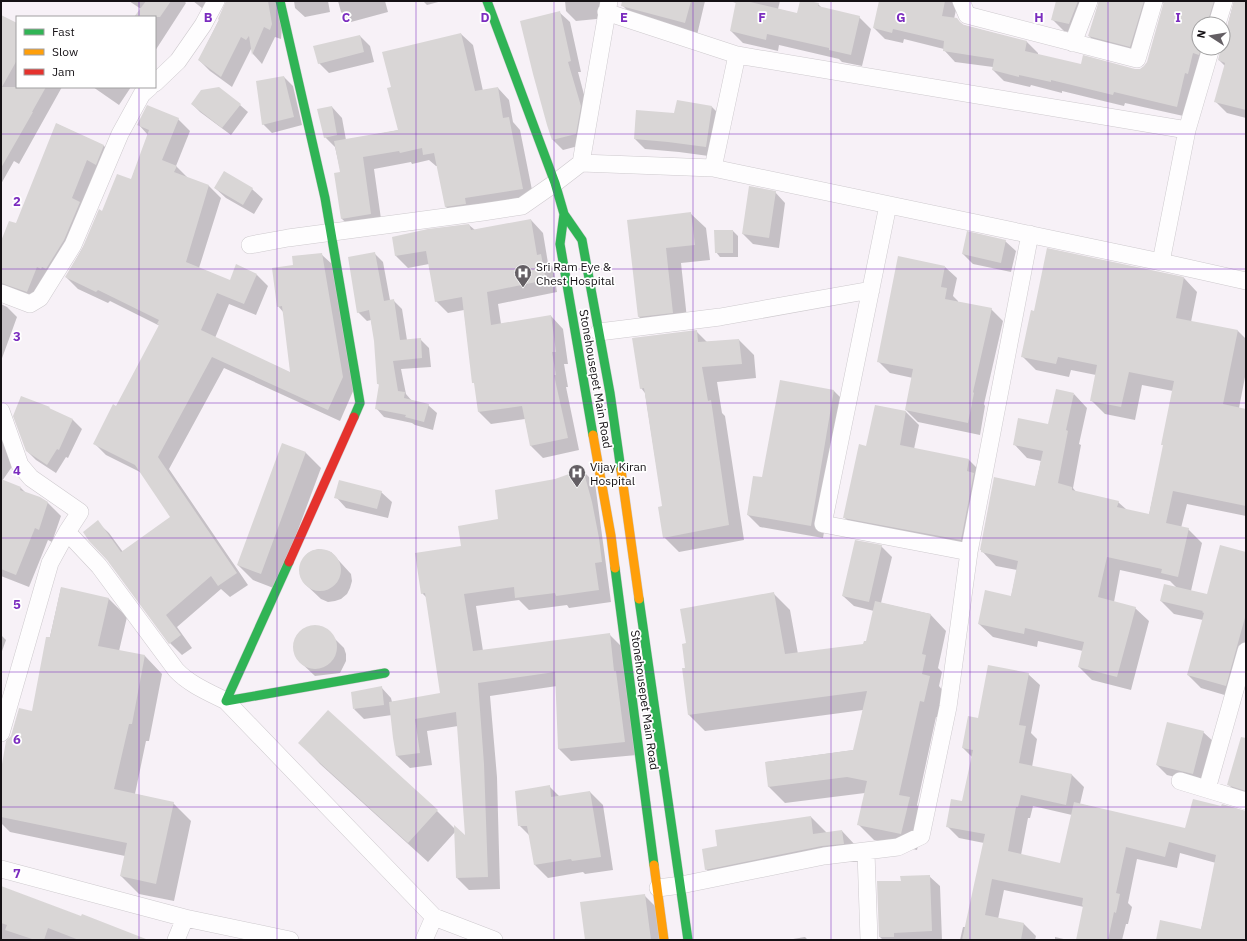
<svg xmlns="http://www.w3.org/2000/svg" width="1247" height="941" font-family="'IBM Plex Sans',sans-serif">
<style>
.shadow{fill:#0003;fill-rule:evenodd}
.building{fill:#d9d6d6}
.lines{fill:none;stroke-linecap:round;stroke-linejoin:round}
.street-casing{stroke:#cecace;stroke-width:18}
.fast-casing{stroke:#cecace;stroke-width:10}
.slow-casing{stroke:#cecace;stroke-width:10}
.jam-casing{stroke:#cecace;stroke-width:10}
.street{stroke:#fefdfe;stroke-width:17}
.fast{stroke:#30b455;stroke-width:9}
.slow{stroke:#ff9f0a;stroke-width:9}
.jam{stroke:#e5322d;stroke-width:9}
.grid{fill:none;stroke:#7b2cbf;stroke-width:1;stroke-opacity:0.55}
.labels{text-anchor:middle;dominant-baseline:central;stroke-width:3.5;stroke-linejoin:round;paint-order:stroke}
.poi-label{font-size:12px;fill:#151115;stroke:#fff;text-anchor:start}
.street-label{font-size:12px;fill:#151115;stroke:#fff}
.grid-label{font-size:13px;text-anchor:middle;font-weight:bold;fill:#7b2cbf;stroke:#fff;stroke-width:3.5;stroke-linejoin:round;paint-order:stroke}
</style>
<rect width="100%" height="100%" fill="#f7f1f7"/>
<path class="shadow" d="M129,1H184L186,3L155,51V17H136L141,9Z
M193,1H227L222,2L212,16Z
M227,1H284L281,39L275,37L262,64L253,54L252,47L232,87L210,71L199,60L226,6Z
M294,1H328L330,12L305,17L295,8Z
M338,1H385L388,12L351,22L341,12Z
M423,1H442L427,5Z
M565,1H610L607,18L576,21L566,11Z
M624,1H705L697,35L635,18L623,6Z
M729,1H780L778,9L798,14L801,1H805L818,4L822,8L859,17L871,29L862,66L842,62L839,59L779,45L778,51L743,43L731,31L737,3Z
M880,1H958L954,19L963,25L1027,42L1038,53V55L1082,65L1139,70L1144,67L1148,62L1165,2L1159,5L1141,58L1100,47L1089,36L1099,2L1094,4L1081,35L1064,31L1052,19L1057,1H1225L1221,24H1199V48H1223V33L1227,28L1234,1L1246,2V118L1227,113L1215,101L1225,66L1219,60L1221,48L1215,52L1188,117L1125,103L1124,106L1062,91V93L1031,85L1030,87L1004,81L993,70V67L955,62L944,50V49L904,39L903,43L885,39L874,28Z
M559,12L570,22L581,72H578L590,117L586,144L563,150L553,140Z
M1,16L17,25V87H62L19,164L14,161L1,184Z
M461,34L473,45L483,91L498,88L509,100L513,122L520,130L534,200L457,218L446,207L438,166H436L429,160L412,164L411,162L374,169L382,226L354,230L342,219L341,173L335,147L325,137L332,107L342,118L346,140L399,130L392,88Z
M360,36L370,46L374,62L329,73L319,63Z
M284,77L293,86L302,125L272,133L263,124Z
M93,87H131L119,105Z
M192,104L240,105L248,112L231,135L200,112Z
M712,107L722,117L716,157L679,152L645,149L635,139L675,114Z
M178,119L190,131L176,166L188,178L209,186L221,198L199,268L230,281L257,275L268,286L256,315L229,304L215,338L291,373L284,313L278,306L294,266L321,254L333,265L354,389L340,421L224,368L169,469L248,585L230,597L221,589L177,627L192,648L182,655L170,643L108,559L97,522L109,533L123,552L172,517L142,473L106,455L94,443L117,407L160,326L110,301L108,303L78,289L66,277L103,212L131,181L148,135L138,124Z
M57,124L104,146L114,156L83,206L37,302L2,300L1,304L7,307L17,317L1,361V242L16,225Z
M215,188L252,189L263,199L254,214L226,198Z
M775,192L785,203L779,248L753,244L743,234Z
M690,213L706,228L710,260L681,263L688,328L654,332L639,317L628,221Z
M531,220L543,233L548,263L553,267L557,292L498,304L501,324L551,316L563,329L568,364H564L568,387H566L579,450L543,458L531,446L525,419L491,424L479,412L475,384L473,382L464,310L448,313L436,301L429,264L408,268L396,256L393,238L469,225L475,230Z
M733,231L738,236V257H720L716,252Z
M1005,241L1016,251L1011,272L973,264L963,254Z
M374,253L383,262L390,300H393L402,309L407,340L420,339L429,348L431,367L401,369L406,394L412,401L428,405L437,413L433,430L415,425L412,423L384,417L376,408L380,385L378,384L375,341L371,320L367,321L358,312Z
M945,267L957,278L953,296L958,301V303L991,309L1003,321L984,404L985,406L980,435L918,422L906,410L913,378L890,373L878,361Z
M1184,278L1197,292L1191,322L1238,331L1246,339V372L1239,408L1246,410V516L1187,504L1181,528L1188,529L1202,543L1191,591L1208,595L1246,553V672L1238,699L1201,688L1188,675L1203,620L1174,614L1161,601L1177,588L1170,581L1120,570L1114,602L1135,608L1149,621L1131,690L1092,680L1079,667L1083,651L1038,641L1037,647L993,637L979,624L1011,597L1017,570L996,566L981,550L1035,488L1041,461L1027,458L1014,444L1049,425L1074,394L1087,408L1079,444L1081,445L1073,488L1077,493L1118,502L1127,510L1149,515L1164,446L1162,444L1173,391L1142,385L1135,420L1105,414L1091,400L1096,375L1071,370L1069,377L1036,370L1022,356L1035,312Z
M696,331L707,342L739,340L754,355L756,378L717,382L722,413L725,416L744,540L679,552L664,537L663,507L645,393L641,388Z
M781,381L834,391L846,403L823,538L760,527L748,515L763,479Z
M876,406L906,412L919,425L914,449L969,460L982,473L974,553L857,530L844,517L867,447Z
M49,408L52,411L73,420L82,429L68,458L66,457L56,473L36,460L27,451L14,416Z
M1,419L16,461L2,481L21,488L26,493L48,503L61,516L52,542L48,540L29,587L1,576Z
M283,444L306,453L321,468L276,589L253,580L238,565Z
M582,470L595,483L611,602L569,608L567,605L529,610L519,600L476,606L483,651L609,634L622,647L637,755L571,761L559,749L557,686L490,696L497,777L500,889L469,890L457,878L455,832L428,862L320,764L300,743L437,811L455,829L466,837L458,726L427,731L432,765L410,768L397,756L392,715L364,719L354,709L381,687L391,698L392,702L441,694L427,598L422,593L462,547L555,480Z
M381,492L392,502L388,518L346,508L336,497Z
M881,546L892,557L881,603L930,614L946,631L938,668L942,672L939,686L945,693L940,718L936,717L917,805L925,814L917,850L874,840L858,824L865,793L785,803L769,787L766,762L854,750L863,710L705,731L689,715L683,669H686L774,594L790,610L798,654L864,645L867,642L874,611L854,606L843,596Z
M319,549L331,552L351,574L352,581L350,588L347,594L341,599L335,601L328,602L321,599L305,584L301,578L300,572L307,554L312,551Z
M61,588L109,599L127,617L119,651L145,656L162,674L149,741H146L135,794L173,803L191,821L174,901L139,894L121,876L125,856L10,832L1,823V773L33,712Z
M317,626L323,627L344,648L346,654V661L340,673L315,676L299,661L295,655L294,648L295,640L298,634L303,629Z
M1,635L6,640L1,654Z
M1028,674L1040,685L1031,733L1037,739L1032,767L1072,775L1084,787L1080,804L1185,829L1246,812V940H1157L1201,930L1216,863L1180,853L1177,868L1137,859L1128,903L1132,907L1128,924H1126L1122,940H1081L1084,907L1004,890L998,919L1024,924L1036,936L1035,940H960L963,927H966L984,843L959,838L947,826L963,802L972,757L963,748L979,719ZM1033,806L1072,815L1061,864L1021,855L1028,818H1030Z
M1203,732L1214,742L1203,784L1167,775L1157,765Z
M1246,744V799L1241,797L1229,785Z
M549,786L560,797L590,792L603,805L613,870L585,874L583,872L548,878L535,865L530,836L519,825Z
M811,817L827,833L842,831L857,847L838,861L721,885L706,869Z
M929,876L940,886L942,940H883L880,937L902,882Z
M1,888L141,940H1Z
M645,896L660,911L665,940H586Z
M805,937L808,940H787Z
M1055,937L1068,940H1055Z"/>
<path class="building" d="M146,1H171L160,17H134Z
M226,1H268L272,24L270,30L264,27L252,55L249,36L246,40L241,37L221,77L198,60L219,20L218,19Z
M622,1H691L685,23L621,6Z
M736,1H746L797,13L800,1H809L819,3L818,6L860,16L851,55L829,50V48L767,34L766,40L730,31Z
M879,1H945L942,16L957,18L960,22L964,25L1027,41L1025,51L1081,64L1083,55L1135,69H1140L1144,66L1147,62L1164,1H1214L1207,24H1199V48H1201L1199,55L1193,53L1188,74L1185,73L1177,107L1114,92L1113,95L1051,80V82L1019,75V77L992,70L994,59L943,51L944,41L893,29L892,33L873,28Z
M1056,1H1078L1069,24L1051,20Z
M1099,1H1144L1130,47L1088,36Z
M1234,1H1246V110L1214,102L1225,63L1218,60L1221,48H1223V32L1227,27Z
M560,11L571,61L568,62L581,106L576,134L552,140L547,125L533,74L520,21Z
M1,15L17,23V60L2,87H46L32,112H33L1,168Z
M461,33L475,91L498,87L503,118L509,117L523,189L465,198L466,204L445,207L434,153L423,155L422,148L400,153L399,151L363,157L371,214L341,219L334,173L340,172L334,141L398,130L387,88L391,87L382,52Z
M360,35L364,52L318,64L313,46Z
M284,76L294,117L262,125L256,81Z
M219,87L241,104L222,128L191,104L201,90Z
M677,100L712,106L706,147L668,142L634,139L636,110L674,113Z
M147,105L179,118L162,160L177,166L174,172L209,185L186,262L230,280L236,264L257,274L244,304L217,293L201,330L290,372L282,306L277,307L272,268L293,265L292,256L322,253L343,377L328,410L212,357L158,457L237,573L218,586L211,576L166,615L181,635L169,644L107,560L89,541L83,532L98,520L121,552L170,517L135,465L93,444L113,404L116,406L159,325L157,324L159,320L98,290L96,292L65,277L82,249L99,209L102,211L117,174L131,179L149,130L137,125Z
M332,106L337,135L324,138L317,109Z
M56,123L104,145L96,165L87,160L72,198L80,202L64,240L46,269L42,267L41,269L37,267L27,292L1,283V241L9,221L16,223Z
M224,171L253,188L243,205L214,188Z
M749,186L776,191L769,238L742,234Z
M691,212L695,245L666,248L673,313L638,317L627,220Z
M531,219L537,255L541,254L546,280L487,292L491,325L551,315L556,352H552L556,375H554L568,438L530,446L522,406L478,412L474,383H472L462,297L435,302L426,251L395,256L392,237L428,229L469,224L471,230Z
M714,230H733V253H715Z
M967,231L1006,240L1001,263L962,254Z
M1047,248L1184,277L1176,318L1238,330L1223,404L1246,409V506L1173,491L1166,523L1189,528L1178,577L1161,573L1162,569L1107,557L1098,597L1136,607L1117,677L1078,667L1084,642L1025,628L1024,634L978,624L985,590L1011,596L1018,561L981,552V550H980L994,477L1035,486L1043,451L1013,445L1018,418L1048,424L1056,389L1074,393L1066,430L1068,431L1058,483L1072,487V490L1119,501L1117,507L1149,514L1163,445H1161L1174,381L1129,372L1121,407L1090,401L1097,365L1058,357L1056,364L1021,357L1031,310L1034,311Z
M375,252L384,301L394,299L400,340L421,338L422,358L393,361L398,391L405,392L404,398L429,404L424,422L405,417L406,415L375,409L379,384H377L374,341L369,310L357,313L348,257Z
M898,256L945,266L941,287L947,288L945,299L992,308L973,392L974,393L968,423L905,410L913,369L877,362Z
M697,330L698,342L739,339L742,364L702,367L708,401L711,400L729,525L663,538L658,507L662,506L644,388L640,389L632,338Z
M780,380L834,390L811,526L747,515L753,476L762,477Z
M21,396L50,407L49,408L73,419L59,450L57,449L47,465L26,451L13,416Z
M875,405L906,411L900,445L969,459L967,471L974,473L961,540L843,518L859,444L866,446Z
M282,443L306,452L261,574L237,565Z
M583,469L592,502L599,538L602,562L595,563L599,590L556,596L555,593L515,598L514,587L464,594L473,651L610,633L614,671H616L625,742L558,749L555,672L478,683L484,764L488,877L456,878L454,825L465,835L456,712L415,719L420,753L396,756L393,738L389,702L440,693L425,593L421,594L415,553L461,546L458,526L498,519L495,490L555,479Z
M1,479L21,487L20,490L40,497L48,502L39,530L35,528L16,575L1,569Z
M339,480L382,491L377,509L334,498Z
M855,540L882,545L869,602L842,596Z
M1220,545L1246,552V614L1226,686L1187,675L1204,613L1202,612L1203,611L1160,601L1164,584L1207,594Z
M299 570a21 21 0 1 1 42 0a21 21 0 1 1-42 0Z
M61,587L109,598L98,646L145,655L132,724H129L114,789L174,802L156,884L120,876L127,843L1,817V770L6,741L11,736L19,708L32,711L46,637H50Z
M774,592L785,654L863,644L864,641H866L875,601L931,614L922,654L926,655L922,674L930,676L924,702L920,701L899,795L910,797L901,834L857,825L867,781L847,777L768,787L765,762L853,750L867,691L688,715L682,668H685L682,644L686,643L680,609Z
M293 647a22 22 0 1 1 44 0a22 22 0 1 1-44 0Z
M988,665L1029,673L1019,725L1026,726L1019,763L1072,774L1066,805L1021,795L1018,807H1016L1008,851L1060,863L1074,802L1185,828L1193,799L1221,806L1222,804L1246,811V940H1156L1160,920L1201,929L1216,855L1169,842L1165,857L1126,847L1116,893L1120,894L1116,913L1114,912L1108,940H1076L1083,906L1082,905L1083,898L992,879L985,915L1024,923L1021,940H962L985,834L946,827L951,799L962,801L973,750L962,748L968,716L978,718Z
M382,686L384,705L353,709L351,692Z
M328,710L438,810L408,843L298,743Z
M1167,722L1204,731L1193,774L1156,765Z
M1241,737L1246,738V791L1227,785Z
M550,785L551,797L590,791L601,857L572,861L571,859L534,865L527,826H518L515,791Z
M811,816L813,834L842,830L844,844L822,846L705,870L702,849L717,846L715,830Z
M930,875L932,931L894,933V937H879L877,881H901L900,876Z
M1,886L81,916L82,914L146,939V940H79L48,928L44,940H35L5,930L7,925L1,923Z
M645,894L651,940H585L580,902Z"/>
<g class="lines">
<defs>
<path id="street" d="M961,1L967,15L1137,59L1154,1
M606,12L737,55L713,168
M1217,24L1224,1
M1073,43L1089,1
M737,55L1187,130L1211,48
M155,83L178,61L203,25L216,1
M581,163L713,168L1161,262L1246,281
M888,205L823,524L969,552
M250,245L288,238L483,212L522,206L555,183L581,163L609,1
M1161,262L1187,130
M1,293L30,304L40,298L73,245L120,134L142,94L150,87
M599,332L720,317L871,290
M1,411L20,465L31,478L80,512L67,532L50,563L1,733
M67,532L99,566L176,670C189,684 208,692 226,701L434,917L494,940
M1180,781L1246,801
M1207,789L1246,651
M866,852L869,940
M1,869L185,918L290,940
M658,888L681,885L824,856L898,847L921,836L948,707L969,552L1030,234
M176,940L185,918
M424,940L434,917"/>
<path id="fast" d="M280,1L325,198L360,403L354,417
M487,1L555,183L564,214L560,244L593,435
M564,214L582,240L610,393L621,470
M289,562L226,701L385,673
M615,568L654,865
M639,599L688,940"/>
<path id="slow" d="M593,435L611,536L615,568
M621,470L639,599
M654,865L664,940"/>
<path id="jam" d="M289,562L354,417"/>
</defs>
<use href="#street" class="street-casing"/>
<use href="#fast" class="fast-casing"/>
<use href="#slow" class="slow-casing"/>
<use href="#jam" class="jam-casing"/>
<use href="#street" class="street"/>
<use href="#fast" class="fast"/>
<use href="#slow" class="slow"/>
<use href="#jam" class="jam"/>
</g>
<path class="grid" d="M139,1V17M277,1V940M416,1V940M554,1V940M693,1V940M831,1V940M970,1V940M1108,1V940M139,87V940M1,134H1246M1,269H1246M1,403H1246M1,538H1246M1,672H1246M1,807H1246"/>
<defs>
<symbol id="hospital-pin" viewBox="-11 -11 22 30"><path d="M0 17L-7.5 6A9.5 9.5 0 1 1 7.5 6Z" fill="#645f64" stroke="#fff"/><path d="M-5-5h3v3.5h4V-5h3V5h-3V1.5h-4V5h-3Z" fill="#fff"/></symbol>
</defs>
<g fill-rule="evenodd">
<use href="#hospital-pin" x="513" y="263" width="20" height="27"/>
<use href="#hospital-pin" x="567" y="463" width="20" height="27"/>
</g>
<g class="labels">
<g class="poi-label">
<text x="536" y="266">Sri Ram Eye &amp;<tspan x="536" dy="14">Chest Hospital</tspan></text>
<text x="590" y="466">Vijay Kiran<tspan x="590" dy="14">Hospital</tspan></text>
</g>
<g class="street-label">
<text transform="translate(596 379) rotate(80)">Stonehousepet Main Road</text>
<text transform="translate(645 700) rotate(82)">Stonehousepet Main Road</text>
</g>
</g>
<g class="grid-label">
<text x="208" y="22">B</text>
<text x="346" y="22">C</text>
<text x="485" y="22">D</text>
<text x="624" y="22">E</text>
<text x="762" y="22">F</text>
<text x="901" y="22">G</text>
<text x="1039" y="22">H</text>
<text x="1178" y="22">I</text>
<text x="17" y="206">2</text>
<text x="17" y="341">3</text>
<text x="17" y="475">4</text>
<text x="17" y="609">5</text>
<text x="17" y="744">6</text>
<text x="17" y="878">7</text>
</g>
<rect width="1247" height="941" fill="none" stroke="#151115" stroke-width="4"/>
<rect x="16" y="16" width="140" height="72" fill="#ffffff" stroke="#a1a0a1"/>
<rect x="24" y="29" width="20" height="6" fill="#30b455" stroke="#a1a0a1"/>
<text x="52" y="36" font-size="12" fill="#151115">Fast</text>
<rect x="24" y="49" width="20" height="6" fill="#ff9f0a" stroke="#a1a0a1"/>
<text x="52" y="56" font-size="12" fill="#151115">Slow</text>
<rect x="24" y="69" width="20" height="6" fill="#e5322d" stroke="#a1a0a1"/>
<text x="52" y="76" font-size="12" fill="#151115">Jam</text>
<g transform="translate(1211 36) rotate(282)"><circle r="19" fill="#ffffff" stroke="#a1a0a1"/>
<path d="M0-3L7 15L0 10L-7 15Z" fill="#645f64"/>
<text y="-6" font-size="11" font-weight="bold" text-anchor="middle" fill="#151115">N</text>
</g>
</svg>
